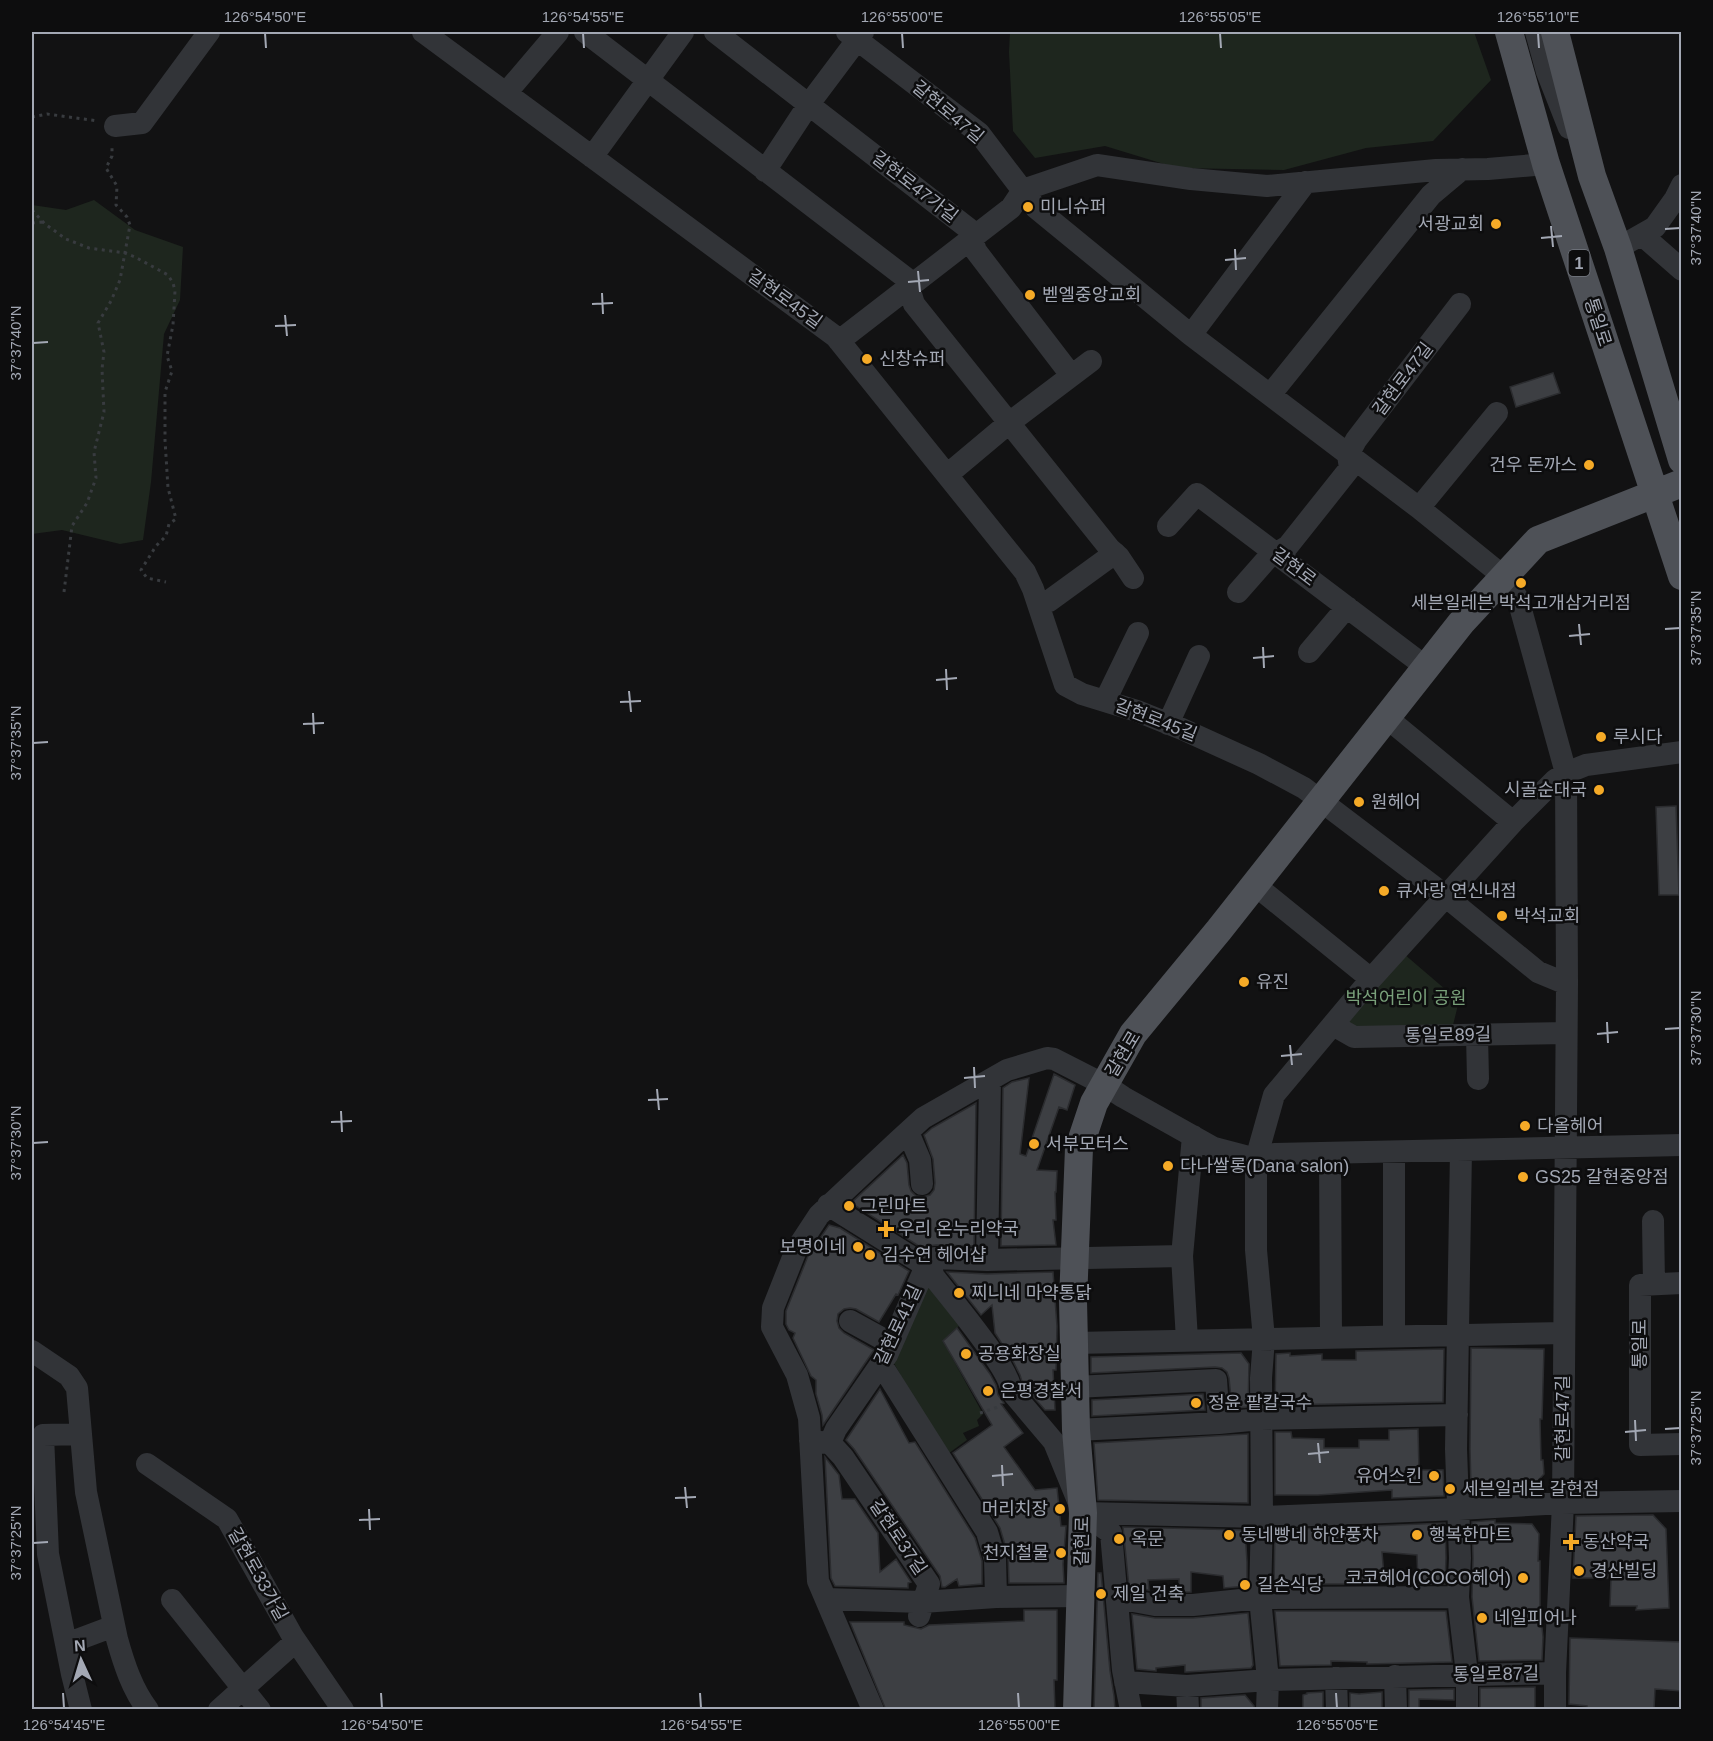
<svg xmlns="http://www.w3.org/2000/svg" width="1713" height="1741" font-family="Arial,'Noto Sans KR',sans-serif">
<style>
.green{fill:#1e261e}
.building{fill:#3d3f43;stroke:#2b2c2f;stroke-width:1.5}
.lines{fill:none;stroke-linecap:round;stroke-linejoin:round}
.path{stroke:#383b3f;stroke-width:3;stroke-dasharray:3 4.5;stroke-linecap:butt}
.minor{stroke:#323438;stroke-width:22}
.major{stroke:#4e5157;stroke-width:28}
.ticks{fill:none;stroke:#a3a8b4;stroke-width:2}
.poi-dot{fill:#f5aa27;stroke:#0d0d0e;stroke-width:2}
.labels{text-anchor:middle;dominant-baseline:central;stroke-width:5;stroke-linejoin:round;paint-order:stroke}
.shield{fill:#0d0d0e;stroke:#767a82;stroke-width:1.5}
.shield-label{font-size:16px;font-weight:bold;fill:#a3a8b4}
.street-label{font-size:18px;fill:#a3a8b4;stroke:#0d0d0e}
.poi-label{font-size:18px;fill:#a3a8b4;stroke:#0d0d0e;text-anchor:start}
.park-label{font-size:18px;fill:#79a07a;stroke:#0d0d0e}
.neatline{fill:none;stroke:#a3a8b4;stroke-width:2}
.ticks-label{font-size:15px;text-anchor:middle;fill:#a3a8b4}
</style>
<rect width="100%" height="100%" fill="#121213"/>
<path class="green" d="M1010,32H1474L1491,80L1433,141L1366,148L1284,170L1177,168L1105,146L1035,158L1013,131L1009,52Z
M94,200L135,230L183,247L180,300L164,334L151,482L143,540L120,544L62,530L32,534V205L66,210Z
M1404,954L1459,1001L1452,1029L1357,1031L1343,1022Z
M929,1285L959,1326L943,1341L983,1414L977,1420L979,1426L963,1433L967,1440L945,1456L890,1356Z"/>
<path class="building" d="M1553,373L1560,393L1516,407L1510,387Z
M1676,806L1679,895H1659L1656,807Z
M1054,1074L1075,1085L1067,1110L1059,1107L1037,1170L1057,1171L1056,1192H1055L1056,1220H1053L1056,1245L1001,1246L1003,1088L1012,1082L1029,1078L1020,1154L1026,1156Z
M976,1103L974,1246L936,1245L928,1246L925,1250L851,1203L903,1155L907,1163L909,1185L911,1191L916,1196L923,1197L930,1195L934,1190L935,1183L933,1159L924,1135L932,1128Z
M829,1225L840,1228L909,1271L898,1295L896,1294L879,1322L856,1309L850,1308L844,1309L838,1314L837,1321L839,1328L844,1333L874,1350L823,1425L822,1415L816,1394V1380L811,1376L793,1338L795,1333L789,1330L786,1324V1311L808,1256Z
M947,1272L987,1274L1053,1272L1057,1326L1056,1370H1053L1055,1410H1045L1023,1385L1020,1375L1013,1361L995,1333L992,1305L981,1315Z
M957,1328L990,1374L996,1385L998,1395L1004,1403L1001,1404L1023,1433L1004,1447L1035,1490L1057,1488L1061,1526H1066L1063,1564L1064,1583H1009L1008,1555L1000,1528L953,1453L992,1425L943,1341Z
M1471,1348L1544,1349L1542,1419H1540L1541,1460H1543L1544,1474L1534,1485L1495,1486V1489H1473L1471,1487L1470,1449Z
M1444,1349L1443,1402L1275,1405L1276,1354L1290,1353V1356L1322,1354V1360H1356V1351Z
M1241,1353L1249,1364L1248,1407L1232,1408L1229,1378L1227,1372L1222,1368L1215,1367L1091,1373V1357Z
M880,1389L909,1443L915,1442L975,1538L982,1561V1584L959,1586L957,1579L945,1587H942L940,1576L854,1449L846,1440Z
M1203,1394L1205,1410L1092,1416V1400Z
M1418,1429L1419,1470H1443L1444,1496L1392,1498V1490L1318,1495H1275V1432H1291L1292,1438L1324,1439V1448H1359V1440H1389V1430Z
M1248,1434V1503L1098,1500L1094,1443Z
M825,1457L839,1475L842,1499H855L878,1533L880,1572L896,1559L911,1582L908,1583V1588L835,1586L831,1578Z
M1653,1515L1666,1529L1669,1608L1636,1610L1637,1606H1610L1611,1578H1573L1576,1516Z
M1495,1520V1523L1532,1524L1539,1534L1538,1561H1540V1609L1543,1637L1542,1660L1479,1661L1472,1597L1473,1558L1472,1522Z
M1445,1523L1446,1558L1445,1584H1418L1417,1555L1382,1552L1384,1576L1368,1579V1584H1274L1275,1530Z
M1123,1527L1245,1530L1247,1562V1586L1224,1588L1223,1576L1191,1572V1592H1179V1579L1148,1580L1149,1590L1129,1587Z
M1098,1573H1101L1110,1671L1114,1696L1115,1710H1094Z
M1024,1610H1057V1680H1054L1055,1710H886L850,1622H904V1625L921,1629L929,1625L1024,1621Z
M1275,1611H1446L1452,1662L1367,1664V1662L1331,1661V1665L1280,1666Z
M1248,1613L1253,1665L1251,1668L1187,1672H1185V1665L1156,1668V1671L1137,1669L1132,1614L1155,1618H1193Z
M1570,1638L1682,1642V1691L1655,1689L1654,1709L1649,1710H1587V1706L1569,1704Z
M1535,1687V1709L1480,1710V1688Z
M1454,1689V1700L1419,1699V1710H1409V1690Z
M1323,1692V1710H1303V1695L1307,1694V1693Z
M1382,1692V1710H1350V1693L1359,1694Z
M1245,1695L1254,1706V1710H1201V1698Z"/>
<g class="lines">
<path class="path" d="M32,117L47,114L98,121
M32,210L45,224L66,239L89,248L125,253L135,257L168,275L173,283L175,291L173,325L167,356L172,371L165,392V440L168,488L176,519L169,524L166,536L156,546L141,570L147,578L166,582
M32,223L43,222
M64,592L72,526L87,503L96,478L94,452L104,412L102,369L104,352L98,323L111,301L120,280L130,225L127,217L116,205L117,186L106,168L112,156V144
M980,1413L1001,1406"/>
<path class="minor" d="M423,32L836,337L1025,572L1033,589L1065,685L1082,694L1137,711L1182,729L1259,764L1304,788L1433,886L1538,972L1567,984
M585,32L906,278L914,304L1110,549L1119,557L1133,578
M715,32L969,229L976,251L1071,375
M847,32L979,133L1036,208L1191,335L1419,508L1503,576L1518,599L1566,773L1567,984L1563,1503L1555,1673V1710
M1536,32L1547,72L1569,128
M506,93L558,32
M115,126L142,123L209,32
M592,157L683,32
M765,171L809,104L863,32
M1642,235L1682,270
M1618,248L1655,227L1675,199L1682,185
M1191,335L1306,182
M839,341L1011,208L1023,190L1097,165L1191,179L1267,186L1436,170L1488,169L1546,164
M1270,395L1431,195L1462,169
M947,475L1009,423L1091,361
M1419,508L1497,413
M1168,526L1197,494L1426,667
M1238,592L1267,559L1288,546L1350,468L1348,455L1356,440L1460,304
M1038,603L1049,601L1115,553
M1309,652L1347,607
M1105,701L1138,633
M1387,718L1513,822
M1168,724L1199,656
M1255,885L1371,979
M1333,1025L1354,1037L1566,1033
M1477,1035L1478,1079
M908,1132L920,1160L922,1184
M1461,1150L1456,1449L1460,1558L1458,1597L1467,1674V1710
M1394,1152V1335
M1330,1153L1331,1337
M828,1205L931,1269L934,1277C950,1298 1011,1369 1011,1391L1054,1442L1083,1513L1111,1533L1123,1670L1131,1710
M1653,1221L1654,1284
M987,1260L990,1080
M931,1269L935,1258L987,1260L1182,1256
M1682,1283L1640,1285V1445L1682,1444
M850,1321L892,1344
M1187,1340L1182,1256L1193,1136
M1074,1343L1564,1333
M32,1351L69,1376L77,1388L86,1492L117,1639C124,1664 132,1689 148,1710
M881,1364L987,1532L995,1559L996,1597
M1075,1387L1216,1380L1219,1423
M1076,1430L1219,1423L1261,1419L1457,1415
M80,1434L43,1435L48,1554L72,1674L81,1710
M810,1441L830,1443L843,1457L929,1584L919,1616
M830,1443L836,1429L887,1355L926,1266
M147,1464L227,1519L293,1637L343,1710
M1083,1513L1262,1517L1459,1509L1563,1503L1682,1501
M1117,1598L1155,1605H1193L1260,1598L1458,1597
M826,1599L922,1602L996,1597L1081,1596
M172,1600L260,1710
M66,1644L114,1626
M1395,1676L1396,1710
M1336,1678L1337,1710
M1125,1682L1187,1686L1268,1680L1555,1673
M1187,1686L1188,1710
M219,1710L296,1641
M873,1710L818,1581L809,1418L797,1375L772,1327L773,1308L796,1250L819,1215L899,1140L923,1118L1007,1070L1047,1058L1054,1059L1105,1085L1123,1097L1214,1148L1256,1159L1275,1154L1682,1145
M1267,1710L1268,1680L1260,1598L1262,1517L1261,1378L1264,1339L1256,1250V1159L1274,1095L1371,979L1513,822L1555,780L1566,773L1586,765L1682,752"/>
<path class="major" d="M1509,32L1546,164L1682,576
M1555,32L1592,176L1618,248L1682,460
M1077,1710L1083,1513L1076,1430L1073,1301L1079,1148L1094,1103L1133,1034L1219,930L1461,623L1538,540L1682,483"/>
</g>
<path class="ticks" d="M265,33L266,48M583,33L584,48M902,33L903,48M1220,33L1221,48M1538,33L1539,48M1551,226L1553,247M1665,229L1680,228M1541,238L1562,236M1235,249L1236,270M1225,260L1246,258M918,271L920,292M908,282L929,280M602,293L603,314M592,304L613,303M285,315L287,336M275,326L296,325M33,343L48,342M1579,624L1581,645M1665,629L1680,628M1569,636L1590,634M1263,647L1264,668M1253,658L1274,656M946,669L947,690M936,680L957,678M629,691L631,712M620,702L641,701M313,713L314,734M303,724L324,723M33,743L48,742M1607,1022L1608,1043M1665,1029L1680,1028M1597,1034L1618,1032M1290,1045L1292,1065M1281,1056L1302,1054M974,1067L975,1088M964,1078L985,1076M657,1089L659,1110M648,1100L668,1099M341,1111L342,1132M331,1122L352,1121M33,1143L48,1142M1635,1420L1636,1441M1665,1429L1680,1428M1625,1432L1646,1430M1318,1443L1320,1463M1308,1454L1329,1452M1002,1465L1003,1486M992,1476L1013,1474M685,1487L687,1508M675,1498L696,1497M369,1509L370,1530M359,1520L380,1519M33,1543L48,1542M63,1693L64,1708M381,1693L382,1708M700,1693L701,1708M1018,1693L1019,1708M1336,1693L1337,1708"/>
<g class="poi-dot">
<circle cx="1028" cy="207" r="6"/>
<circle cx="1496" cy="224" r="6"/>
<circle cx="1030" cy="295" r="6"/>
<circle cx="867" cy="359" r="6"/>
<circle cx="1589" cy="465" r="6"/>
<circle cx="1521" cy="583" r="6"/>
<circle cx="1601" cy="737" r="6"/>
<circle cx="1599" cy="790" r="6"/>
<circle cx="1359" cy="802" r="6"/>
<circle cx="1384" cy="891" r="6"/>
<circle cx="1502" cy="916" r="6"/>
<circle cx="1244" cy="982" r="6"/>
<circle cx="1525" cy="1126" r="6"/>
<circle cx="1034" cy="1144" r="6"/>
<circle cx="1168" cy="1166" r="6"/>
<circle cx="1523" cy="1177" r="6"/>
<circle cx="849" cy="1206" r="6"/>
<path d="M883 1220h6v6h6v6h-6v6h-6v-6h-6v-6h6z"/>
<circle cx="858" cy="1247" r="6"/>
<circle cx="870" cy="1255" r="6"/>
<circle cx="959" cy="1293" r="6"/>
<circle cx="966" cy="1354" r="6"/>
<circle cx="988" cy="1391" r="6"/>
<circle cx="1196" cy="1403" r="6"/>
<circle cx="1434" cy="1476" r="6"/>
<circle cx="1450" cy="1489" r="6"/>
<circle cx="1060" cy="1509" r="6"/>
<circle cx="1229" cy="1535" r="6"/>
<circle cx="1417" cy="1535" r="6"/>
<circle cx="1119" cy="1539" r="6"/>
<path d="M1568 1533h6v6h6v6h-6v6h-6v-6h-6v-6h6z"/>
<circle cx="1061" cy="1553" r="6"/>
<circle cx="1579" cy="1571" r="6"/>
<circle cx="1523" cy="1578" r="6"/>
<circle cx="1245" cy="1585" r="6"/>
<circle cx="1101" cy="1594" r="6"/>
<circle cx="1482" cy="1618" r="6"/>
</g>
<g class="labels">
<rect class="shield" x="1568.5" y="250" width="21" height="26" rx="4.5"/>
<g class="shield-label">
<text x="1579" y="263">1</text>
</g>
<g class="street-label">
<text transform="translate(948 112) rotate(40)">갈현로47길</text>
<text transform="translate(915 187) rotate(38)">갈현로47가길</text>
<text transform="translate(785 299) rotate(36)">갈현로45길</text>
<text transform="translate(1598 322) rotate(72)">통일로</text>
<text transform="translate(1403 379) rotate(-53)">갈현로47길</text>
<text transform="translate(1294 567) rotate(37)">갈현로</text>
<text transform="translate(1156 720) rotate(21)">갈현로45길</text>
<text transform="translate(1448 1035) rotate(-1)">통일로89길</text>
<text transform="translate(1123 1054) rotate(-59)">갈현로</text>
<text transform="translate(898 1325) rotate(-65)">갈현로41길</text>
<text transform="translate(1640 1344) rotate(-90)">통일로</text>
<text transform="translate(1563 1418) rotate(-90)">갈현로47길</text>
<text transform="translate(898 1537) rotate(56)">갈현로37길</text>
<text transform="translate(1082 1541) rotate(-89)">갈현로</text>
<text transform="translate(258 1574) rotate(61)">갈현로33가길</text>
<text transform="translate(1496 1674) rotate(-1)">통일로87길</text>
</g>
<g class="poi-label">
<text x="1040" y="207">미니슈퍼</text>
<text x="1484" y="224" text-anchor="end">서광교회</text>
<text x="1042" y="295">벧엘중앙교회</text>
<text x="879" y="359">신창슈퍼</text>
<text x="1577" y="465" text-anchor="end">건우 돈까스</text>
<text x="1521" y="603" text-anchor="middle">세븐일레븐 박석고개삼거리점</text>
<text x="1613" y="737">루시다</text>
<text x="1587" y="790" text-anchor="end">시골순대국</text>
<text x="1371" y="802">원헤어</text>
<text x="1396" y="891">큐사랑 연신내점</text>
<text x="1514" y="916">박석교회</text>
<text x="1256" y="982">유진</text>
<text x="1537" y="1126">다올헤어</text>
<text x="1046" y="1144">서부모터스</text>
<text x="1180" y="1166">다나쌀롱(Dana salon)</text>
<text x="1535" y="1177">GS25 갈현중앙점</text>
<text x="861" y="1206">그린마트</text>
<text x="898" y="1229">우리 온누리약국</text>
<text x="846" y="1247" text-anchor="end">보명이네</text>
<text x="882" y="1255">김수연 헤어샵</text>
<text x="971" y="1293">찌니네 마약통닭</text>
<text x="978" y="1354">공용화장실</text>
<text x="1000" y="1391">은평경찰서</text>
<text x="1208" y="1403">정윤 팥칼국수</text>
<text x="1422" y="1476" text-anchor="end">유어스킨</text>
<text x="1462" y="1489">세븐일레븐 갈현점</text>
<text x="1048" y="1509" text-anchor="end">머리치장</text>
<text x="1241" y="1535">동네빵네 하얀풍차</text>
<text x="1429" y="1535">행복한마트</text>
<text x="1131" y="1539">옥문</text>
<text x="1583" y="1542">동산약국</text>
<text x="1049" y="1553" text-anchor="end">천지철물</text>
<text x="1591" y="1571">경산빌딩</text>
<text x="1511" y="1578" text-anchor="end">코코헤어(COCO헤어)</text>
<text x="1257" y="1585">길손식당</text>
<text x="1113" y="1594">제일 건축</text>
<text x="1494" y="1618">네일피어나</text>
</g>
<g class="park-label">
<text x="1406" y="998">박석어린이 공원</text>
</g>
</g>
<rect width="1713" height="1741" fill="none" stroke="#0d0d0e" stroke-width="66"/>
<g transform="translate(81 1660) rotate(356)" stroke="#0d0d0e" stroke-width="4.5" paint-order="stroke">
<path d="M0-4.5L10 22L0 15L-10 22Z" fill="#a3a8b4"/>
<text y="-9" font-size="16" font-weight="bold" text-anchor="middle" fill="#a3a8b4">N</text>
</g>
<rect x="33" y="33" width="1647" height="1675" class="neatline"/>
<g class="ticks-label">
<text x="265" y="22">126°54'50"E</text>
<text x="583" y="22">126°54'55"E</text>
<text x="902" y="22">126°55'00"E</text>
<text x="1220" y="22">126°55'05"E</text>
<text x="1538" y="22">126°55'10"E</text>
<text transform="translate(1696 228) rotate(-90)" y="5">37°37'40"N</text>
<text transform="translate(16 343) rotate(-90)" y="5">37°37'40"N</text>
<text transform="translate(1696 628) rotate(-90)" y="5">37°37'35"N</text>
<text transform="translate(16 743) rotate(-90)" y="5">37°37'35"N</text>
<text transform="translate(1696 1028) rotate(-90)" y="5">37°37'30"N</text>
<text transform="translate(16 1143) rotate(-90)" y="5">37°37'30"N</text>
<text transform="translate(1696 1428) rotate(-90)" y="5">37°37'25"N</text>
<text transform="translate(16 1543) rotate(-90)" y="5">37°37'25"N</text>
<text x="64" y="1730">126°54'45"E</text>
<text x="382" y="1730">126°54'50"E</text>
<text x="701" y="1730">126°54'55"E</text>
<text x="1019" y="1730">126°55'00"E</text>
<text x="1337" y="1730">126°55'05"E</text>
</g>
</svg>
